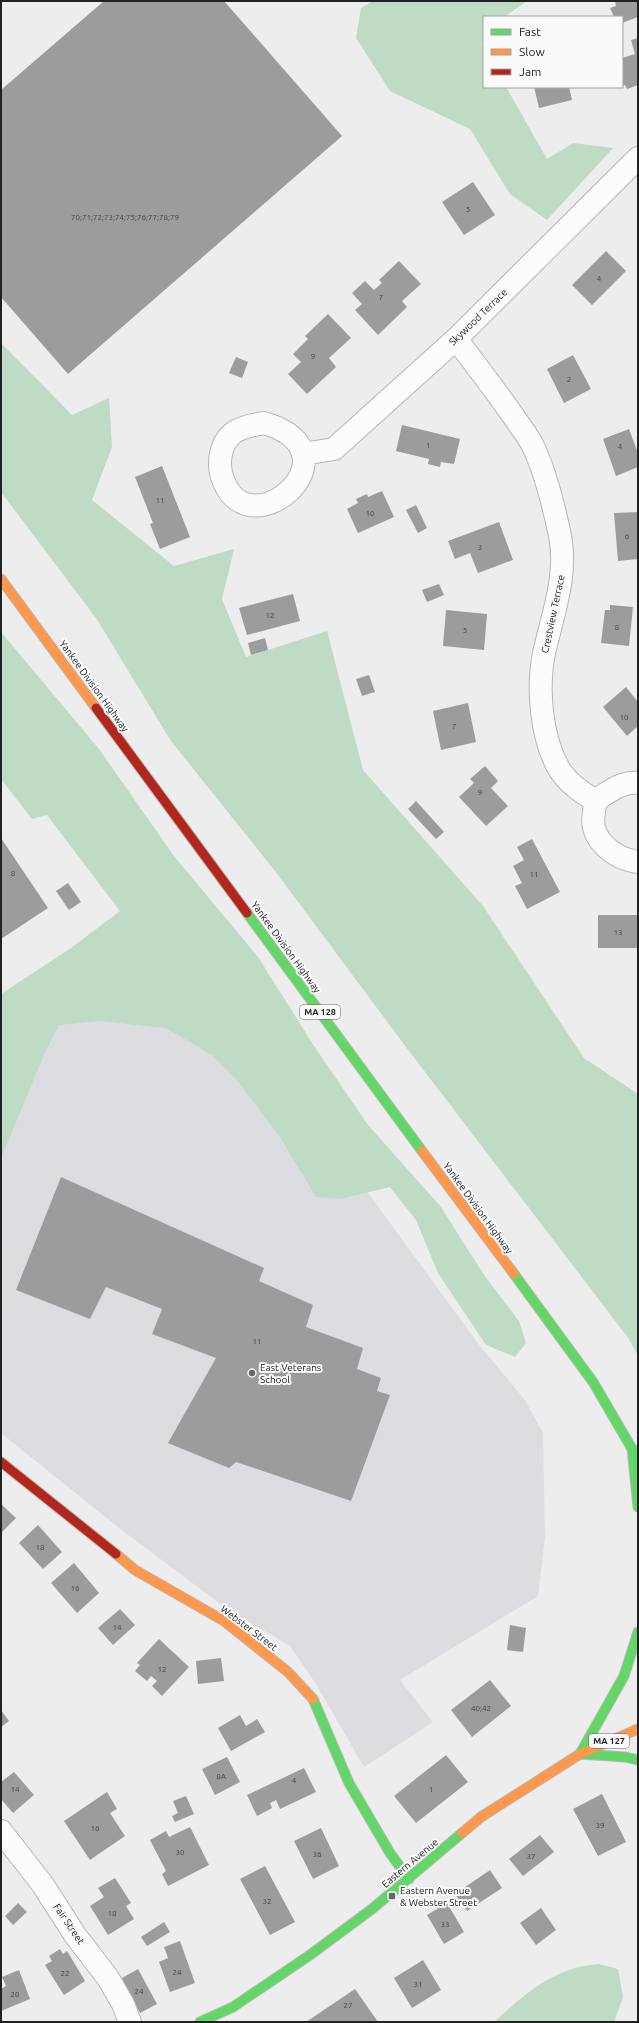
<svg xmlns="http://www.w3.org/2000/svg" width="639" height="2023" font-family="Ubuntu,sans-serif">
<style>
.built{fill:#dddce1}
.green{fill:#bddbc5}
.building{fill:#9c9c9d}
.lines{fill:none;stroke-linecap:round;stroke-linejoin:round}
.street-casing{stroke:#b6b6b6;stroke-width:24}
.fast-casing{stroke:#b6b6b6;stroke-width:11}
.slow-casing{stroke:#b6b6b6;stroke-width:11}
.jam-casing{stroke:#b6b6b6;stroke-width:11}
.street{stroke:#fcfcfc;stroke-width:22}
.fast{stroke:#63d668;stroke-width:9}
.slow{stroke:#ff974d;stroke-width:9}
.jam{stroke:#b3261e;stroke-width:9}
.poi-dot{fill:#686869;stroke:#fafafb;stroke-width:1.5}
.labels{text-anchor:middle;dominant-baseline:central;stroke-width:4;stroke-linejoin:round;paint-order:stroke}
.number-label{font-size:8px;fill:#404041}
.shield{fill:#fafafb;stroke:#626263;stroke-width:1}
.shield-label{font-size:9px;font-weight:bold;fill:#212122}
.street-label{font-size:10px;fill:#212122;stroke:#fafafb}
.poi-label{font-size:10px;fill:#212122;stroke:#fafafb;text-anchor:start}
</style>
<rect width="100%" height="100%" fill="#ededee"/>
<path class="built" d="M163,958L360,1182L480,1346L525,1400L543,1433L545,1538L538,1596L400,1680L433,1722L364,1767L316,1684L290,1646L227,1609L119,1528L1,1433V1054Z"/>
<path class="green" d="M373,1H527L504,17H484V41L482,44L484,49V87H506L547,159L573,143L613,148L547,220L510,194L470,129L390,91L356,38L361,8Z
M1,343L72,415L109,398L112,447L92,500L174,566L234,549L222,599L246,657L327,631L363,770L483,906L584,1058L638,1094V1356L629,1339L406,1047L275,871L171,741L96,618L1,492Z
M1,632L99,749L174,856L258,957L314,1046L368,1125L441,1207L484,1275L519,1321L526,1343L515,1357L486,1345L438,1273L416,1220L390,1187L341,1199L316,1197L280,1137L237,1080L212,1055L166,1028L99,1021L59,1025L43,1057L1,1158V994L71,948L120,911L47,815L32,819L1,779Z
M599,1964L618,1969L623,1997L614,2022H494C526,1993 555,1967 599,1964Z"/>
<path class="building" d="M104,1H224L342,136L68,374L1,297V90Z
M615,1H638V17L622,23V17H614L610,8L616,6Z
M638,38V85L627,89L625,85L622,86V58L635,54L631,40Z
M534,87H569L572,100L539,108Z
M473,182L495,215L464,235L442,202Z
M606,251L626,271L592,305L572,285Z
M399,261L421,284L402,301L407,307L378,335L355,310L362,304L352,293L365,281L374,290L382,283L379,280Z
M328,314L351,338L329,358L336,367L307,394L288,374L301,362L293,354L308,339L305,336Z
M573,355L591,389L564,403L547,369Z
M236,357L248,362L242,378L229,373Z
M402,425L460,439L454,464L441,462L440,467L428,464L429,459L396,451Z
M629,429L638,453V467L616,476L603,439Z
M162,466L190,537L160,549L150,524L153,523L135,477Z
M382,491L394,517L358,533L347,509L358,503L356,499L367,494L368,497Z
M416,505L427,528L418,533L406,510Z
M638,512V559L618,561L614,513Z
M499,522L513,560L478,573L470,553L455,559L448,541Z
M439,584L444,595L427,602L422,590Z
M293,594L300,621L247,635L239,608Z
M610,605L633,607L629,646L601,643L605,610H610Z
M446,610L487,614L484,650L443,646Z
M265,638L268,650L251,655L248,643Z
M369,675L375,692L362,696L356,679Z
M626,687L638,702V726L627,736L603,707Z
M468,703L476,742L441,750L433,711Z
M485,766L498,781L491,788L508,806L486,826L459,797L474,783L470,779Z
M416,801L444,832L436,839L408,809Z
M1,838L48,908L1,939Z
M532,839L560,892L527,909L515,886L522,883L513,866L524,860L517,847Z
M68,883L81,902L69,910L56,891Z
M598,915H638V948H598Z
M61,1177L264,1268L259,1281L313,1305L306,1327L363,1348L357,1369L381,1378L377,1391L390,1395L351,1501L236,1462L229,1468L168,1443L216,1358L152,1334L162,1309L106,1287L90,1319L16,1290Z
M1,1504L16,1518L1,1533Z
M38,1525L62,1552L43,1569L19,1543Z
M74,1563L99,1593L77,1613L51,1583Z
M120,1609L135,1625L113,1645L98,1628Z
M510,1625L526,1628L523,1652L507,1650Z
M159,1639L189,1667L162,1696L152,1686L157,1681L151,1676L147,1681L135,1671L140,1665L137,1663Z
M221,1658L224,1681L198,1684L196,1661Z
M490,1680L511,1706L472,1737L451,1710Z
M1,1710L9,1721L1,1727Z
M240,1715L246,1726L257,1719L265,1732L231,1751L218,1728Z
M446,1755L468,1782L416,1823L394,1796Z
M227,1757L240,1782L215,1795L202,1769Z
M304,1768L316,1792L280,1809L276,1800L270,1803L272,1808L257,1816L247,1795Z
M14,1772L34,1795L13,1813L1,1799V1782Z
M107,1792L117,1809L110,1813L125,1836L90,1860L64,1821Z
M602,1794L626,1842L598,1856L573,1809Z
M186,1796L194,1814L175,1822L172,1816L178,1813L173,1801Z
M190,1827L209,1865L168,1886L162,1874L166,1871L150,1840L166,1831L169,1837Z
M321,1828L339,1866L313,1879L294,1841Z
M540,1835L554,1852L523,1876L509,1859Z
M265,1866L295,1922L270,1935L240,1879Z
M490,1870L502,1888L467,1911L455,1894Z
M115,1878L131,1903L126,1906L134,1919L108,1935L90,1906L104,1897L98,1888Z
M18,1903L27,1912L13,1925L5,1916Z
M447,1903L464,1932L444,1944L427,1915Z
M541,1908L556,1930L536,1945L520,1923Z
M164,1922L170,1932L147,1946L141,1937Z
M180,1941L195,1983L170,1992L159,1962L168,1958L164,1947Z
M60,1949L63,1954L67,1951L85,1981L64,1995L45,1965L52,1961L49,1956Z
M423,1960L441,1990L412,2008L394,1978Z
M138,1969L157,2004L140,2013L122,1978Z
M19,1970L30,1999L1,2011V1989L6,1986L2,1977Z
M355,1989L378,2022H306Z"/>
<g class="lines">
<defs>
<path id="street" d="M456,339C476,365 495,390 514,417C520,426 527,435 532,444C545,470 553,503 559,531C569,572 553,613 544,653C537,688 541,736 558,767C566,782 582,793 596,801
M264,423C362,452 252,550 224,482C217,467 219,445 232,434C240,427 253,425 264,423Z
M303,454L334,449L456,339L638,158
M638,783C629,782 620,785 612,790C607,793 600,796 597,801C595,804 594,809 594,813C588,839 615,859 638,862
M1,1831L43,1885L75,1935L108,1978L123,2004L130,2022"/>
<path id="fast" d="M247,913L422,1151
M514,1274L593,1382L638,1459
M632,1448L638,1507
M638,1632L624,1676L580,1754L625,1757L638,1760
M313,1699L349,1783L390,1853L409,1879
M200,2022L233,2007L310,1955L372,1909L462,1833"/>
<path id="slow" d="M1,579L96,708
M422,1151L514,1274
M116,1554L135,1570L224,1621L288,1672L313,1699
M462,1833L481,1817L580,1754L638,1729"/>
<path id="jam" d="M96,708L247,913
M1,1462L116,1554"/>
</defs>
<use href="#street" class="street-casing"/>
<use href="#fast" class="fast-casing"/>
<use href="#slow" class="slow-casing"/>
<use href="#jam" class="jam-casing"/>
<use href="#street" class="street"/>
<use href="#fast" class="fast"/>
<use href="#slow" class="slow"/>
<use href="#jam" class="jam"/>
</g>
<g class="poi-dot">
<circle cx="252" cy="1373" r="4"/>
<rect x="388" y="1892" width="8" height="8" rx="2"/>
</g>
<g class="labels">
<g class="number-label">
<text x="468" y="209">5</text>
<text x="125" y="217">70;71;72;73;74;75;76;77;78;79</text>
<text x="599" y="278">4</text>
<text x="381" y="297">7</text>
<text x="313" y="356">9</text>
<text x="569" y="379">2</text>
<text x="428" y="445">1</text>
<text x="620" y="446">4</text>
<text x="160" y="500">11</text>
<text x="370" y="513">10</text>
<text x="627" y="536">6</text>
<text x="480" y="547">3</text>
<text x="270" y="615">12</text>
<text x="617" y="627">8</text>
<text x="465" y="630">5</text>
<text x="624" y="717">10</text>
<text x="454" y="726">7</text>
<text x="480" y="792">9</text>
<text x="13" y="873">8</text>
<text x="534" y="874">11</text>
<text x="618" y="932">13</text>
<text x="257" y="1341">11</text>
<text x="40" y="1547">18</text>
<text x="75" y="1588">16</text>
<text x="117" y="1627">14</text>
<text x="162" y="1669">12</text>
<text x="481" y="1708">40;42</text>
<text x="221" y="1776">8A</text>
<text x="294" y="1780">4</text>
<text x="15" y="1789">14</text>
<text x="431" y="1789">1</text>
<text x="600" y="1825">39</text>
<text x="95" y="1828">16</text>
<text x="180" y="1852">30</text>
<text x="317" y="1854">36</text>
<text x="531" y="1856">37</text>
<text x="267" y="1901">32</text>
<text x="112" y="1913">18</text>
<text x="445" y="1924">33</text>
<text x="177" y="1972">24</text>
<text x="65" y="1973">22</text>
<text x="418" y="1984">31</text>
<text x="139" y="1991">24</text>
<text x="15" y="1994">20</text>
<text x="348" y="2005">27</text>
</g>
<g class="shield">
<rect x="300" y="1005" width="40" height="14" rx="3"/>
<rect x="589" y="1734" width="40" height="14" rx="3"/>
</g>
<g class="shield-label">
<text x="320" y="1012">MA 128</text>
<text x="609" y="1741">MA 127</text>
</g>
<g class="street-label">
<text transform="translate(478 317) rotate(-44)">Skywood Terrace</text>
<text transform="translate(553 614) rotate(-78)">Crestview Terrace</text>
<text transform="translate(94 686) rotate(54)">Yankee Division Highway</text>
<text transform="translate(286 947) rotate(54)">Yankee Division Highway</text>
<text transform="translate(478 1208) rotate(54)">Yankee Division Highway</text>
<text transform="translate(249 1628) rotate(37)">Webster Street</text>
<text transform="translate(410 1863) rotate(-40)">Eastern Avenue</text>
<text transform="translate(69 1924) rotate(56)">Fair Street</text>
</g>
<g class="poi-label">
<text x="260" y="1367">East Veterans<tspan x="260" dy="12">School</tspan></text>
<text x="400" y="1890">Eastern Avenue<tspan x="400" dy="12">&amp; Webster Street</tspan></text>
</g>
</g>
<rect width="639" height="2023" fill="none" stroke="#212122" stroke-width="4"/>
<rect x="483" y="16" width="140" height="72" fill="#fafafb" stroke="#a3a3a4"/>
<rect x="491" y="29" width="20" height="6" fill="#63d668" stroke="#a3a3a4"/>
<text x="519" y="36" font-size="12" fill="#212122">Fast</text>
<rect x="491" y="49" width="20" height="6" fill="#ff974d" stroke="#a3a3a4"/>
<text x="519" y="56" font-size="12" fill="#212122">Slow</text>
<rect x="491" y="69" width="20" height="6" fill="#b3261e" stroke="#a3a3a4"/>
<text x="519" y="76" font-size="12" fill="#212122">Jam</text>
</svg>
